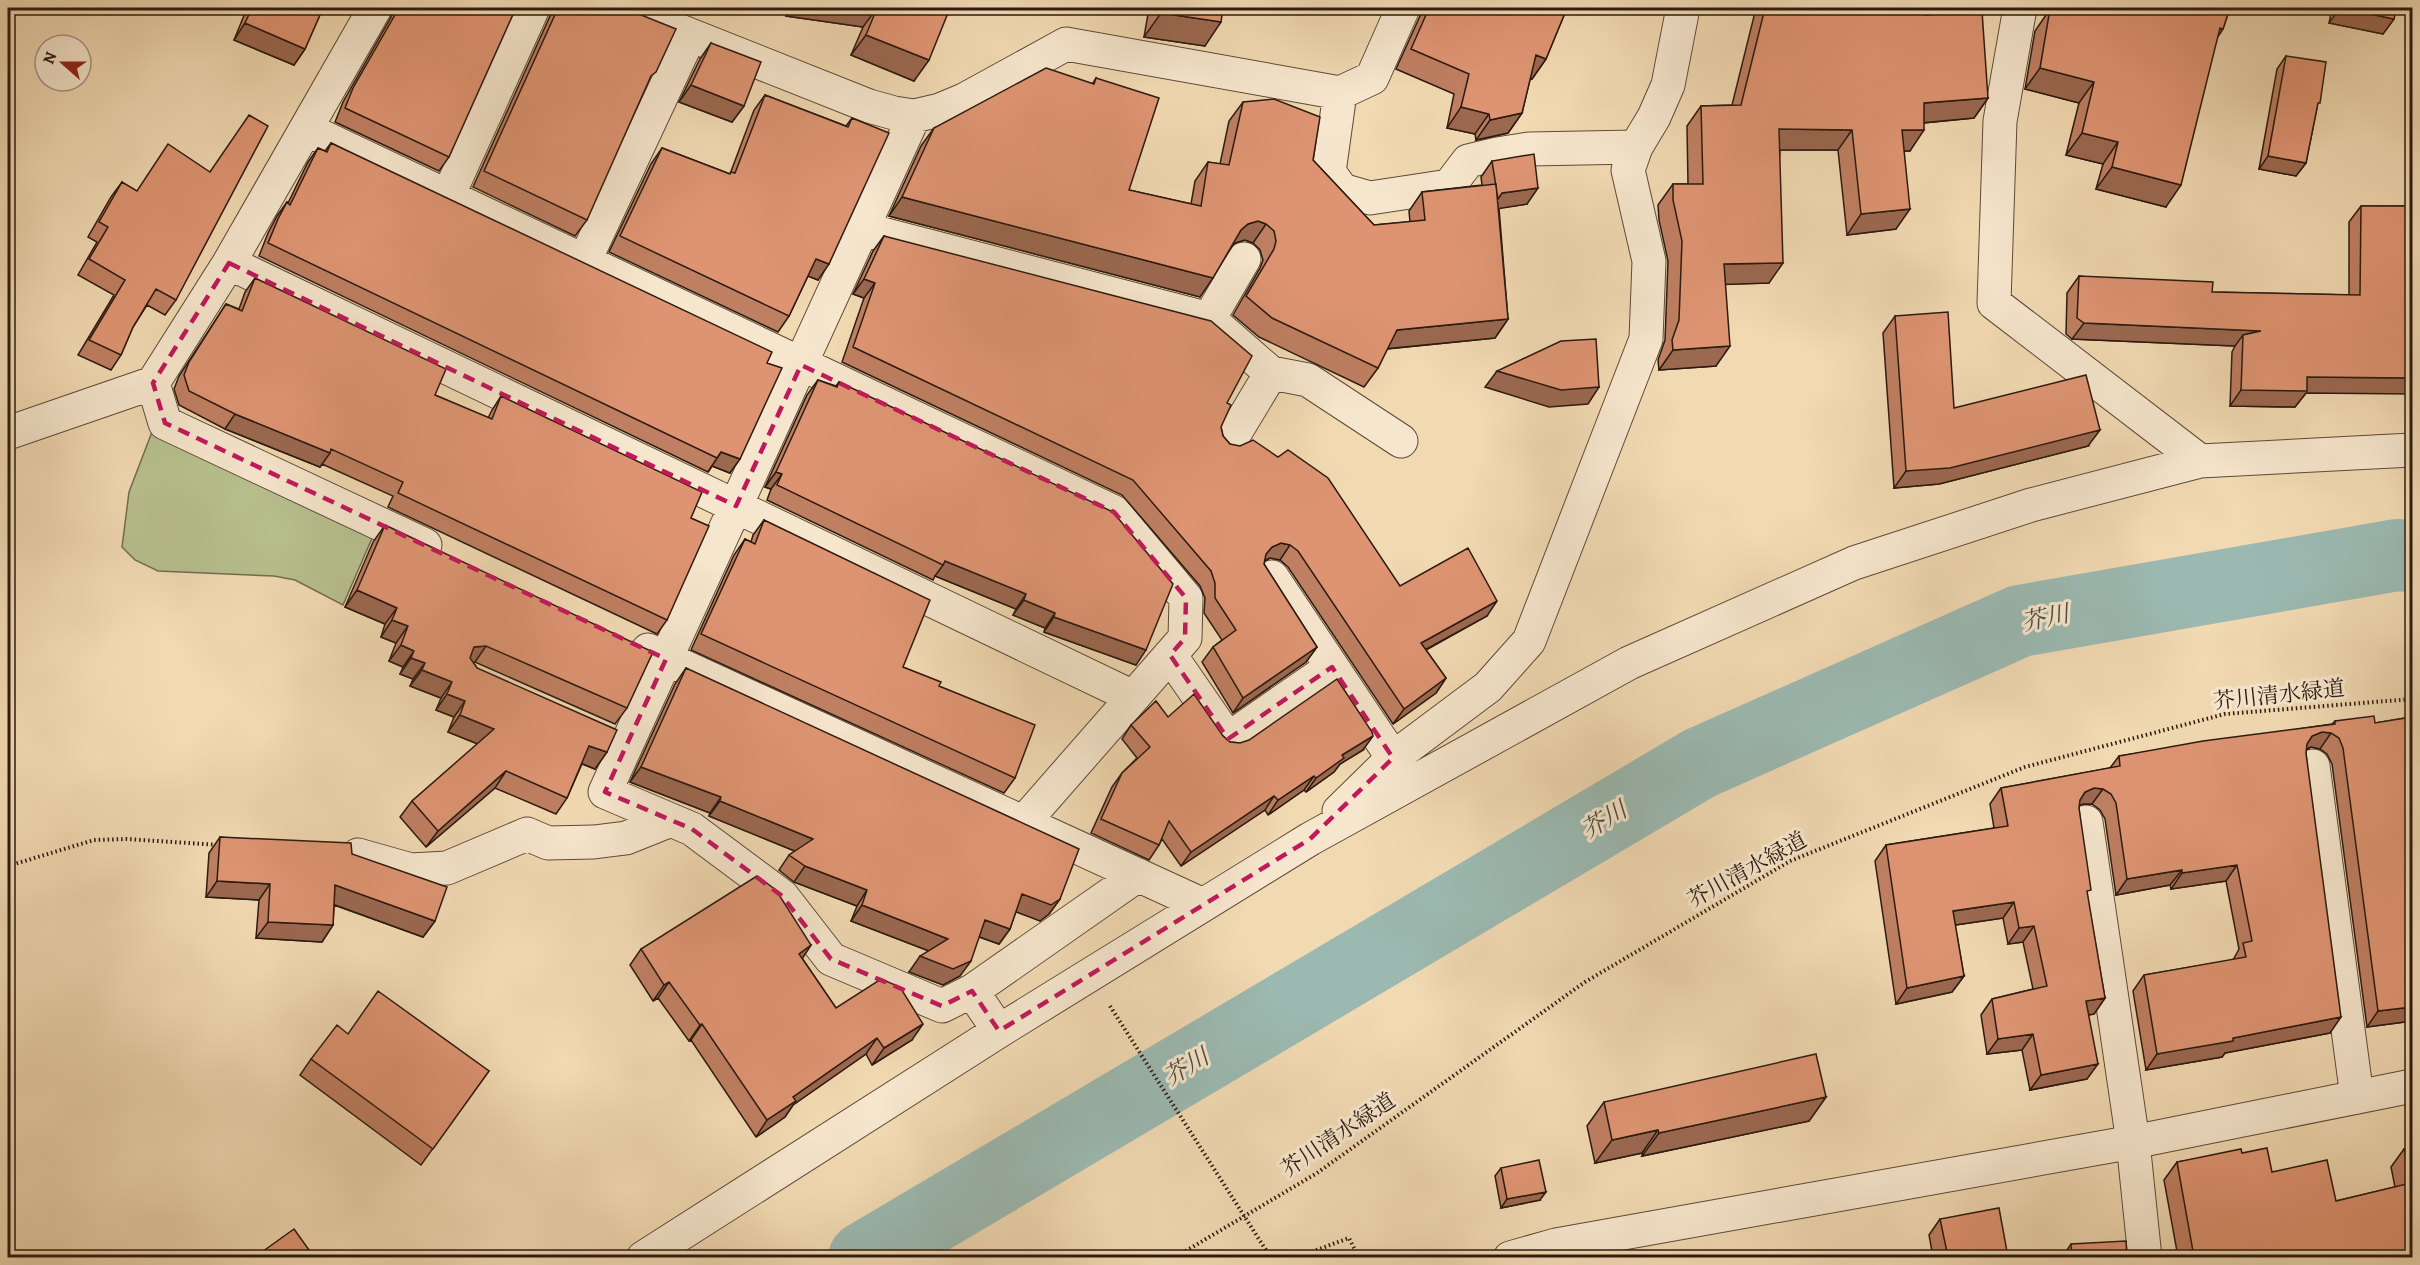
<svg xmlns="http://www.w3.org/2000/svg" width="2420" height="1265" font-family="Alegreya,'Noto Serif JP',serif">
<style>
.green{fill:#b7c08e;stroke:#726d4f;stroke-width:1.5}
.lines{fill:none;stroke-linecap:round;stroke-linejoin:round}
.river{stroke:#9bb9b1;stroke-width:72}
.minor-casing{stroke:#5d4a38;stroke-width:35}
.tertiary-casing{stroke:#5d4a38;stroke-width:35}
.path{stroke:#2c1a10;stroke-width:4;stroke-dasharray:1.5 3;stroke-linecap:butt}
.minor{stroke:#f6e6cd;stroke-width:33}
.tertiary{stroke:#f6e6cd;stroke-width:33}
.wall{fill:#bf7f62;stroke:#2c1a10;stroke-width:1.5}
.shaded-wall{fill:#9b6850;stroke:#2c1a10;stroke-width:1.5}
.building{fill:#de9472;stroke:#2c1a10;stroke-width:1.5}
.marked{fill:none;stroke:#c2185b;stroke-width:4.5;stroke-dasharray:12 8;stroke-linejoin:round}
.labels{text-anchor:middle;dominant-baseline:central;stroke-width:6;stroke-linejoin:round;paint-order:stroke}
.street-label{font-size:22px;fill:#2c1a10;stroke:#f6e6cd}
.water-label{font-size:24px;font-style:italic;fill:#4d4a40;stroke:#f6e6cd}
</style>
<rect width="100%" height="100%" fill="#f1d9b2"/>
<filter id="stains"><feTurbulence type="fractalNoise" baseFrequency=".00333" numOctaves="4"/><feColorMatrix values="0 0 0 0 .2 0 0 0 0 .09 0 0 0 0 .02 0 0 0 .5 -.17"/></filter>
<radialGradient id="worn" r=".72"><stop offset=".6" stop-color="#630" stop-opacity="0"/><stop offset="1" stop-color="#630" stop-opacity=".3"/></radialGradient>
<path class="green" d="M152,432L373,536L343,605L295,580L274,576L158,571L135,560L122,547L129,492Z"/>
<g class="lines">
<path class="river" d="M864,1258L1700,763L2020,621L2397,555L2412,556"/>
<defs>
<path id="minor" d="M622,8L869,106L894,113L914,116L940,110L964,100L1066,44L1340,93L1372,78L1403,8
M2020,8L2000,121L1994,303L2200,461
M1340,93L1329,172L1342,190L1370,198L1449,186L1468,161L1497,154L1529,149L1636,147
M914,116L605,792L692,829L782,896L831,959L942,1006L972,991L999,1031
M306,129L1114,512L1186,598L1185,638L1023,823
M448,196L533,8
M863,229L1209,319L1271,373L1308,380L1401,441
M584,262L690,35
M229,263L1133,697
M1209,319L1244,259
M153,383L165,423L425,545
M8,433L153,383L229,263L375,8
M1229,443L1271,373
M1272,577L1393,758
M648,650L1203,905
M1170,655L1228,739L1332,667
M2313,766L2357,1097
M1339,811L1393,758L1488,687L1529,641L1646,339L1649,261L1628,170L1636,147L1654,117L1668,85L1683,8
M2086,822L2133,1142L2145,1258
M358,855L411,870L447,868L527,834L548,843L594,842L626,838L671,820
M972,991L1138,875
M643,1258L999,1031L1310,839L1629,663L1854,563L2031,505L2200,461L2412,450"/>
<path id="tertiary" d="M1510,1258L1556,1245L2133,1142L2412,1086"/>
</defs>
<use href="#minor" class="minor-casing"/>
<use href="#tertiary" class="tertiary-casing"/>
<path class="path" d="M8,866L94,840L127,839L219,845
M1110,1006L1271,1258
M1174,1258L1317,1173L1585,982L1790,861L2025,767L2225,714L2412,699
M1295,1258L1349,1238L1359,1258"/>
<use href="#minor" class="minor"/>
<use href="#tertiary" class="tertiary"/>
</g>
<path class="wall" d="M247,8H323L305,49L294,65L234,40Z
M392,8H507L449,157L439,171L335,122L343,102L391,17Z
M552,8H624L587,220L575,236L473,187L550,16Z
M787,8H950L914,81L851,55L863,27L786,16Z
M1149,8H1223L1205,46L1144,37Z
M1421,8H1567L1546,59L1532,79H1530L1522,113L1508,133L1476,140L1475,134L1447,128L1454,94L1396,69L1420,16Z
M1756,8H1834V9L1925,15L1988,98L1974,118L1924,123L1910,151H1904L1896,229L1847,235L1838,150H1780L1769,283L1725,284L1716,366L1659,370L1658,360L1665,340L1668,261L1659,220L1658,205L1673,184H1688L1687,126L1701,106L1732,105Z
M2090,8H2230L2223,29L2217,38L2166,207L2096,189L2103,164L2066,155L2079,103L2025,89L2035,31L2050,9H2089Z
M2332,8H2396L2394,19L2383,34L2329,23Z
M711,43L744,106L732,122L679,102L700,59Z
M2286,56L2317,108L2306,163L2296,176L2259,169L2277,69Z
M1096,78L1129,190L1191,204L1195,181L1208,162L1220,164L1229,121L1243,102L1313,160L1374,225L1410,222L1409,211L1422,192L1482,185L1481,177L1492,161L1527,204L1499,208L1508,319L1495,338L1387,349L1378,368L1364,387L1259,337L1233,315L1260,268L1263,260L1260,250L1253,243L1245,240L1235,243L1233,245L1200,297L889,216L921,146L934,128L1093,83Z
M765,95L846,126L852,118L818,280L808,276L789,316L778,332L609,252L651,164L662,148L730,174L754,110Z
M331,143L767,363L730,473L712,466L708,472L259,256L268,233L277,216L287,202L288,203L308,162L318,148L325,151Z
M122,182L176,300L165,315L147,305L133,327L121,355L111,370L78,355L114,295L78,275L97,242L88,237L111,197Z
M2361,206H2412L2306,393L2295,407L2230,406L2232,352L2235,346L2072,339L2066,334L2067,293L2079,276L2212,292L2349,295V222Z
M884,236L1227,403L1221,427L1223,436L1230,444L1400,586L1487,616L1426,650L1446,678L1436,693L1393,724L1288,567L1280,560L1270,558L1265,561L1264,564L1317,647L1306,662L1233,713L1202,662L1213,647L1222,640L1204,613L1205,598L1200,586L1122,495L842,362L864,298L853,294L873,251Z
M255,278L435,395L488,418L492,410L501,396L691,518L667,620L657,634L388,507L393,496L322,464L320,467L225,429L179,405L174,389L179,376L226,304L239,309L245,292Z
M1895,316L1954,408L2088,446L1939,484L1894,488L1883,333Z
M818,380L836,386L839,382L1136,665L1044,632L1045,628L1013,615L1016,609L935,576L933,580L767,500L771,489L765,487L807,395Z
M764,520L903,667L939,686L1015,778L1004,793L691,650L734,555L745,539L751,542L753,535Z
M385,525L627,708L615,724L475,662H473L477,668L607,752L595,769L582,764L567,798L556,814L495,788L426,847L400,817L412,801L478,744L448,732L454,717L436,710L441,698L410,686L413,679L400,674L403,667L389,661L396,643L381,637L385,624L345,607L373,542Z
M686,668L1060,899L1049,914L1040,921L1016,911L1010,929L999,944L979,937L960,976L943,985L909,972L929,951L851,921L857,906L794,882L779,870L789,855L795,851L709,816L710,813L630,782L675,684Z
M1168,717L1223,736L1230,742L1240,743L1363,750L1340,764L1334,772L1306,792L1304,790L1268,815L1265,810L1181,866L1162,839L1159,845L1149,860L1091,833L1112,787L1122,773L1137,758L1122,739L1131,725Z
M2412,717V1021L2367,1027L2332,764L2327,754L2320,749L2311,747L2306,750V753L2330,1033L2225,1053L2222,1057L2146,1070L2133,991L2144,975L2233,960L2239,949L2226,881L2171,889L2170,885L2116,895L2105,819L2100,810L2092,804H2083L2079,805V808L2087,895L2105,998L2094,1014L2088,1015L2087,1079L2030,1090L2022,1050L1987,1054L1981,1015L1992,999L2033,989L2023,942L2008,944L2003,918L1955,925L1964,976L1952,992L1896,1004L1875,861L1886,845L1994,828L1990,804L2001,788L2110,768L2119,756L2332,724L2335,721L2375,723Z
M220,837L352,854L435,921L423,937L334,905L333,925L322,942L256,938L259,900L206,897L209,853Z
M811,945L802,958L836,1008L912,1040L872,1065L866,1054L793,1105L785,1117L756,1137L691,1040L689,1041L658,998L653,1001L630,965L641,949Z
M348,1034L489,1071L421,1165L300,1075L311,1059Z
M1826,1097L1809,1121L1642,1156V1153L1595,1163L1587,1126L1604,1102Z
M2412,1147V1257H2178L2164,1180L2177,1162L2242,1153L2272,1172L2336,1201L2395,1187L2391,1167L2404,1149Z
M1501,1168L1540,1200L1501,1208L1495,1176Z
M1940,1219L2008,1257H1933L1929,1235Z
M2071,1244L2127,1257H2062Z"/>
<path class="shaded-wall" d="M792,8H877L863,27L786,16Z
M2093,8H2143L2149,10L2088,16Z
M2340,8H2342L2394,19L2383,34L2329,23Z
M1161,13L1221,22L1205,46L1144,37Z
M245,23L305,49L294,65L234,40Z
M2220,28L2223,29L2208,51Z
M866,35L929,60L914,81L851,55Z
M1536,55L1546,59L1532,79L1522,75Z
M2040,68L2094,82L2079,103L2025,89Z
M691,85L744,106L732,122L679,102Z
M1988,98L1974,118L1910,124L1924,103Z
M1461,107L1489,114L1475,134L1447,128Z
M1522,113L1508,133L1476,140L1490,120Z
M1779,129L1852,130L1838,150H1765Z
M1902,130H1924L1910,151L1888,150Z
M2082,133L2118,142L2103,164L2066,155Z
M2268,156L2306,163L2296,176L2259,169Z
M2112,167L2181,185L2166,207L2096,189Z
M1538,188L1527,204L1490,210L1502,193Z
M902,197L1213,278L1200,297L889,216Z
M1910,209L1896,229L1847,235L1861,214Z
M1258,221L1266,224L1253,243L1245,240L1235,243L1228,249L1241,230L1248,224Z
M816,259L829,264L818,280L805,275Z
M1783,263L1769,283L1710,285L1724,264Z
M864,279L875,283L864,298L853,294Z
M1508,319L1495,338L1384,349L1397,330Z
M2084,323L2261,331L2243,335L2235,346L2072,339Z
M1730,346L1716,366L1659,370L1673,350Z
M1497,371L1599,387L1588,404L1549,407L1485,387Z
M2307,377L2412,378V394L2306,393L2295,407L2230,406L2241,390Z
M235,414L330,453L320,467L225,429Z
M2100,430L2088,446L1939,484L1894,488L1906,471Z
M721,452L740,459L730,473L712,466L708,472Z
M776,472L782,474L771,489L765,487Z
M1281,543L1290,545L1280,560L1270,558L1261,562L1266,554L1272,547Z
M945,561L1026,594L1016,609L935,576L943,565Z
M357,590L397,608L385,624L345,607Z
M1024,600L1055,613L1045,628L1013,615Z
M1497,601L1487,616L1410,658L1421,643Z
M1054,617L1146,650L1136,665L1044,632Z
M392,620L408,626L396,643L381,637Z
M401,645L414,651L403,667L389,661Z
M486,646L475,662L463,664L474,647Z
M1317,647L1306,662L1233,713L1243,698Z
M411,658L425,663L413,679L400,674Z
M422,670L452,682L441,698L410,686Z
M1446,678L1436,693L1393,724L1404,709Z
M447,694L465,701L454,717L436,710Z
M460,715L494,729L483,746L448,732Z
M2322,732L2331,733L2320,749L2311,747L2301,752L2312,736Z
M1373,736L1363,750L1340,764L1334,772L1306,792L1316,778L1342,755Z
M589,746L607,752L595,769L578,762Z
M641,767L721,797L710,813L630,782Z
M506,771L495,788L426,847L438,831Z
M1314,776L1304,790L1268,815L1278,800Z
M2094,788L2103,789L2092,804H2083L2074,808L2085,792Z
M1274,796L1265,810L1181,866L1191,852Z
M720,801L813,839L802,854L709,816Z
M2237,865L2226,881L2171,889L2182,873Z
M805,866L867,890L857,906L794,882Z
M2182,870L2170,885L2116,895L2127,879Z
M217,881L270,884L259,900L206,897Z
M335,885L435,921L423,937L324,901Z
M1022,894L1060,899L1049,914L1040,921L1011,910Z
M2014,902L2003,918L1942,927L1953,911Z
M862,905L948,939L937,954L851,921Z
M985,920L1010,929L999,944L974,935Z
M268,922L333,925L322,942L256,938Z
M2034,926L2023,942L2008,944L2019,928Z
M811,945L800,962L799,954Z
M920,956L971,961L960,976L943,985L909,972Z
M1964,976L1952,992L1896,1004L1907,988Z
M669,982L658,998L653,1001L664,985Z
M2105,998L2094,1014L2075,1017L2086,1001Z
M2412,1007V1021L2367,1027L2378,1011Z
M2341,1017L2330,1033L2225,1053L2222,1057L2146,1070L2157,1054L2233,1038Z
M702,1024L691,1040L689,1041L700,1025Z
M923,1024L912,1040L872,1065L884,1048Z
M2033,1034L2022,1050L1987,1054L1998,1039Z
M877,1038L866,1054L793,1105L785,1117L756,1137L767,1120L793,1097Z
M2098,1064L2087,1079L2030,1090L2041,1075Z
M1826,1097L1809,1121L1642,1156L1659,1133Z
M1658,1130L1642,1153L1595,1163L1612,1140Z
M1546,1192L1540,1200L1501,1208L1507,1199Z"/>
<path class="building" d="M252,8H323L305,49L245,23Z
M399,8H507L515,10L449,157L345,108L353,88Z
M558,8H624L676,29L656,72L651,76L587,220L484,171Z
M877,8H950L929,60L866,35Z
M1162,8H1223L1221,22L1161,13Z
M1429,8H1567L1546,59L1536,55L1522,113L1490,120L1489,114L1461,107L1469,74L1411,49Z
M1765,8H1834V9L1925,10V15L1982,11L1988,98L1924,103V130H1902L1910,209L1861,214L1852,130L1779,129L1783,263L1724,264L1730,346L1673,350L1672,340L1679,320L1682,241L1673,200V184H1703L1701,106L1741,105Z
M2143,8H2230L2223,29L2220,28L2181,185L2112,167L2118,142L2082,133L2094,82L2040,68L2050,9L2149,10Z
M2342,8H2396L2394,19Z
M711,43L761,62L744,106L691,85Z
M2286,56L2326,62L2320,103H2318L2306,163L2268,156Z
M1046,68L1094,84L1096,78L1159,98L1129,190L1201,206L1208,162L1229,165L1243,102L1274,99L1320,117L1313,160L1374,225L1425,220L1422,192L1496,184L1508,319L1397,330L1378,368L1272,318L1246,296L1274,249L1276,241L1274,231L1266,224L1258,221L1248,224L1241,230L1213,278L902,197L934,128Z
M765,95L848,127L852,118L889,133L829,264L816,259L789,316L620,236L662,148L730,174L731,172L735,173Z
M249,115L268,126L176,300L156,289L133,327L121,355L89,340L125,280L89,259L108,227L99,222L122,182L137,191L168,144L210,172Z
M331,143L772,352L767,363L782,368L740,459L721,452L717,458L268,243L278,219L287,202L290,205L318,148L327,152Z
M1534,154L1538,188L1502,193L1498,199L1492,161Z
M2361,206H2412V378L2307,377V391L2241,390L2243,335L2261,331L2084,323L2077,318L2079,276L2213,282L2212,292L2360,295Z
M884,236L1211,321L1252,356L1227,403L1231,405L1221,427L1223,436L1230,444L1240,446L1253,440L1278,457L1288,450L1328,478L1400,586L1468,548L1497,601L1421,643L1446,678L1404,709L1298,551L1290,545L1281,543L1272,547L1266,554L1264,564L1317,647L1243,698L1213,647L1236,630L1215,598V583L1211,571L1133,480L853,347L875,283L864,279Z
M255,278L446,369L435,395L492,419L501,396L702,492L691,518L709,526L667,620L398,493L403,482L331,449L330,453L235,414L189,391L184,375L189,362L226,304L242,311Z
M1948,312L1954,408L2086,375L2100,430L1950,468L1906,471L1895,316Z
M1596,339L1599,387L1561,390L1497,371L1561,341Z
M818,380L837,387L839,382L1113,512L1173,584L1146,650L1054,617L1055,613L1024,600L1026,594L945,561L943,565L777,485L782,474L776,472Z
M764,520L930,600L903,667L941,682L939,686L1035,725L1015,778L701,634L745,539L755,544Z
M385,525L653,652L627,708L486,646L474,647L470,658L477,668L617,730L607,752L589,746L567,798L506,771L438,831L412,801L494,729L460,715L465,701L447,694L452,682L422,670L425,663L411,658L414,651L401,645L408,626L392,620L397,608L357,590Z
M686,668L1079,849L1060,899L1051,905L1022,894L1010,929L985,920L971,961L953,969L920,956L948,939L862,905L867,890L805,866L789,855L813,839L720,801L721,797L641,767Z
M1337,679L1372,732L1373,736L1342,755L1344,758L1316,778L1314,776L1278,800L1274,796L1191,852L1169,821L1159,845L1101,819L1122,773L1150,747L1131,725L1156,701L1168,717L1194,694L1223,736L1230,742L1240,743L1249,740Z
M2374,716L2375,723L2412,717V1007L2378,1011L2343,748L2339,738L2331,733L2322,732L2312,736L2307,744L2306,753L2341,1017L2233,1038V1041L2157,1054L2144,975L2246,957L2243,943L2252,941L2237,865L2182,873V870L2127,879L2116,803L2111,794L2103,789L2094,788L2085,792L2080,800L2079,808L2091,890L2087,891L2105,998L2086,1001L2098,1064L2041,1075L2033,1034L1998,1039L1992,999L2047,986L2034,926L2019,928L2014,902L1953,911L1964,976L1907,988L1886,845L2008,826L2001,788L2120,766L2119,756L2203,741L2335,724V721Z
M220,837L351,843L352,854L447,887L435,921L335,885L333,925L268,922L270,884L217,881Z
M757,876L776,890L811,945L799,954L836,1008L881,979L900,987L923,1024L884,1048L877,1038L793,1097L796,1101L767,1120L702,1024L700,1025L669,982L664,985L641,949Z
M378,991L489,1071L433,1149L311,1059L337,1025L348,1034Z
M1816,1054L1826,1097L1659,1133L1658,1130L1612,1140L1604,1102Z
M2412,1147V1257H2194L2177,1162L2241,1149L2242,1153L2267,1148L2272,1172L2327,1160L2336,1201L2411,1183L2404,1149Z
M1539,1160L1546,1192L1507,1199L1501,1168Z
M1999,1208L2008,1257H1948L1940,1219Z
M294,1229L314,1257H255Z
M2126,1241L2127,1257H2072L2071,1244Z
M1708,1253L1709,1257H1693Z"/>
<path class="marked" d="M229,263L736,506L801,365L1114,512L1186,598L1185,638L1170,655L1228,739L1332,667L1393,758L1310,839L999,1031L972,991L942,1006L831,959L782,896L692,829L605,792L666,659L165,423L153,383Z"/>
<g class="labels">
<g class="street-label">
<text transform="translate(2279 695) rotate(-6)">芥川清水緑道</text>
<text transform="translate(1747 870) rotate(-29)">芥川清水緑道</text>
<text transform="translate(1338 1135) rotate(-34)">芥川清水緑道</text>
</g>
<g class="water-label">
<text transform="translate(2045 618) rotate(-12)">芥川</text>
<text transform="translate(1604 820) rotate(-31)">芥川</text>
<text transform="translate(1186 1067) rotate(-31)">芥川</text>
</g>
</g>
<rect width="2420" height="1265" fill="none" stroke="#f1d9b2" stroke-width="30"/>
<rect x="9" y="9" width="2402" height="1247" fill="none" stroke="#2c1a10" stroke-width="3"/>
<rect x="15" y="15" width="2390" height="1235" fill="none" stroke="#2c1a10" stroke-width="1.5"/>
<g transform="translate(63 63) rotate(291)"><circle r="28" fill="#f6e6cd" stroke="#a59481" stroke-width="1.5"/>
<path d="M0-4.5L10 22L0 15L-10 22Z" fill="#8f2418"/>
<text y="-9" font-size="16" font-weight="bold" text-anchor="middle" fill="#2c1a10">N</text>
</g>
<rect width="100%" height="100%" filter="url(#stains)"/>
<rect width="100%" height="100%" fill="url(#worn)"/>
</svg>
